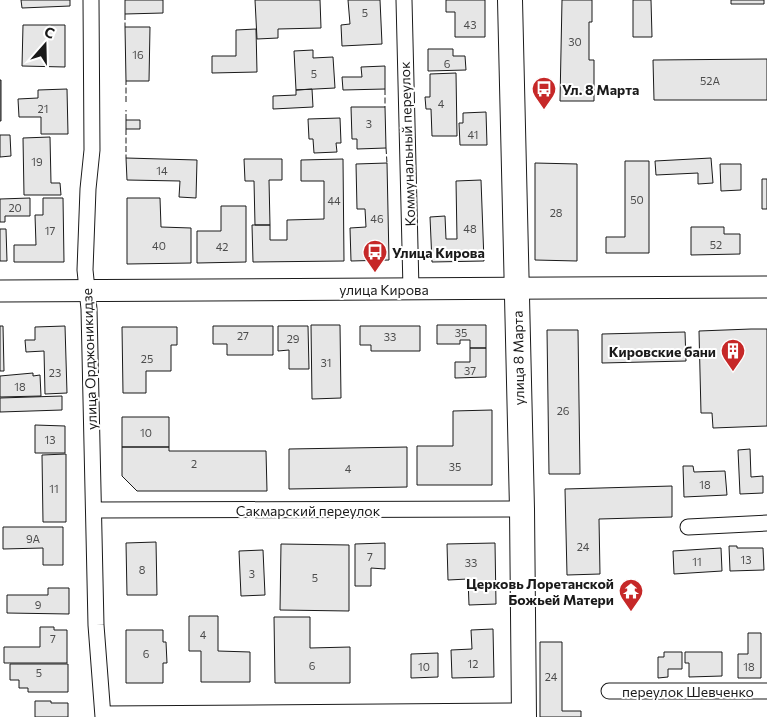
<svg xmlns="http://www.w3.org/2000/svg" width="767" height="717" font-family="Commissioner,sans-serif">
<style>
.building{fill:#e6e6e6;stroke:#1a1a1a}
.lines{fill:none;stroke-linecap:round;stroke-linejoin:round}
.minor-casing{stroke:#1a1a1a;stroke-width:17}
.secondary-casing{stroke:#1a1a1a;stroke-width:23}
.primary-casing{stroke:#1a1a1a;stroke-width:26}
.minor{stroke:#fff;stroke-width:15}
.secondary{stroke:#fff;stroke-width:21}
.primary{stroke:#fff;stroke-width:24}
.fence{stroke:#1a1a1a;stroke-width:1;stroke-dasharray:6 2.5;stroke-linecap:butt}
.labels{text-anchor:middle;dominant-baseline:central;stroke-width:4;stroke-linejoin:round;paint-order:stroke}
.number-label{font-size:11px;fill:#4d4d4d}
.poi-label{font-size:14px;font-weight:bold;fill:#1a1a1a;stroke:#fff;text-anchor:start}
.street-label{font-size:14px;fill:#1a1a1a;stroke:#fff}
</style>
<rect width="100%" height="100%" fill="#fff"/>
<path class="building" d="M21,0H70V6L22,8Z
M125,0H163V13L125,14Z
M255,0H320L321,28L278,29V38L257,39Z
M348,0H380L382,44L342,46L341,25L350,24Z
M446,0H485V37H455V12H446Z
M562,0H592V22H589V60H594V101H560Z
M633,0H651L652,37H633Z
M731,0H764V4H731Z
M23,25H65V67L22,66Z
M125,27H150L149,81H126Z
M256,29L257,72L212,73V56H236V30Z
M428,49H453V56H465L466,70L428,71Z
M313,50V58L333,57L335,88L296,90L294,51Z
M767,59V100H654L653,60Z
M385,66V89L343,90L342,77H362L361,67Z
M456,73L457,136H432L431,109H426L425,97H430V74Z
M0,80H1V121H0Z
M67,89L68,134H41V117H19L18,99L38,98V90Z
M312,89L313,107L273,109V96L296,95V90Z
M351,107H385L386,148L357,149V139H352Z
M486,112L487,145H460L459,123H463V113Z
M340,118L341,143H336L337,152L314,153L313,139H309L308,119Z
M126,120H140V129H126Z
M0,135H10L11,156L0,157Z
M50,137L51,183H60L61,195H24L23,138Z
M126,158L197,160L196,198L179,197L180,181L127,180Z
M711,158L713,183L698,184V173L656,175L655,161Z
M244,159H282V180H269L270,225H255L254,181H245Z
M343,159L344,261L253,262L252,225H270V240H287V220L324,219V181H301V160Z
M625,161H649V253H606V237H625Z
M387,163L389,260L351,261L350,228L366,227L365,209H357L356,164Z
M535,163L577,164V261L535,260Z
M720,164H741V190L721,191Z
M762,179H767V209H762Z
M481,180L484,261L432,262L430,217L445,216L446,239H457L456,181Z
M30,198V216H5V222H0V199Z
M43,198H63L64,262H14V245H36L35,215H43Z
M127,198H160L161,227L191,228V263L127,264Z
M221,206H246V262L197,263V231H221Z
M691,227H724V234H740V254L691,255Z
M0,229H6L7,261H0Z
M311,325H340L341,398L312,399Z
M437,325H486V348H470V340H460V344H437Z
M0,326H3L4,371H0Z
M65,326L67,393L45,394L44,351L26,352L25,340H35V327Z
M213,326H273V355H227V344H213Z
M278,326H308L309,369H289V350L278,351Z
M360,326H420V351H371V345H360Z
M122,327H177V345H171V371H146V393H123Z
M751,329H767V426L713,428L712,413H701L699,331Z
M547,330H578L580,474H549Z
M685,332L686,361L602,363V334Z
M470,348H486V377L455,378V362H470Z
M33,373V376L40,375L41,396L0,397V376Z
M62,396V410L0,412V398Z
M492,410V485H417V446H453V411Z
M122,417H169V447H122Z
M35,425L65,426V453H35Z
M122,447H169V451H266L267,491H137L122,476Z
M407,447V487L289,489V449Z
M750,449L751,477L763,476V493L740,494L738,450Z
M66,454V522H43L42,455Z
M683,466H693L694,472L725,471L727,495L684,497Z
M672,486V517L599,519L600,574L567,575L565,489Z
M3,527H63V565H43V548L3,549Z
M156,542L157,595H127L126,543Z
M385,543V569L371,568V586H355V544Z
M495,543L496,604L469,605L468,579L448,580L447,544Z
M281,544L349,545V611L280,610Z
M729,546H737V548H763L764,570L730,571Z
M721,548L722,571L674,574L673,551Z
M263,550L265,595L241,596L239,551Z
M48,588H69V614L7,613V595H48Z
M189,616H218V651L250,652V682H201V651H189Z
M274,617H310V648L350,647V683H275Z
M40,627H54V630H67V663H4V647H40Z
M493,629L494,677L452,678L451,650L472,649L471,630Z
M126,630H163V642H166L167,663H163V683H126Z
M748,633H761V678H738V654H748Z
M540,642H562V711H581V717H540Z
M664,652H682V669H668V677L658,678V657H664Z
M685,652H722V676L689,677V663H685Z
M438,653V677L411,678V654Z
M10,664H68V692H28V688H19V680H10Z
M35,701H51V703H68V717H35Z"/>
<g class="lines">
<defs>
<path id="minor" d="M91,0L92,150L88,189L85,270L89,309L96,625L103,717
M404,0L411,289
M95,510L522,509
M688,527L767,523
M609,691H767
M104,714L524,711"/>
<path id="secondary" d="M0,291L767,287"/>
<path id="primary" d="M510,0L522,509L524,717"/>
</defs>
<use href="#minor" class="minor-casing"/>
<use href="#secondary" class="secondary-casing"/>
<use href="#primary" class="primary-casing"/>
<use href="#minor" class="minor"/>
<use href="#secondary" class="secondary"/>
<use href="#primary" class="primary"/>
<path class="fence" d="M125,14V27
M385,89V107
M126,102V81
M126,120V110
M126,129V158
M386,148L387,163"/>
</g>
<defs>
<symbol id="bus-pin" viewBox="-11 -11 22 30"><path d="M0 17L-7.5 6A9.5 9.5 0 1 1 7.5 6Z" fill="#c62828" stroke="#fff"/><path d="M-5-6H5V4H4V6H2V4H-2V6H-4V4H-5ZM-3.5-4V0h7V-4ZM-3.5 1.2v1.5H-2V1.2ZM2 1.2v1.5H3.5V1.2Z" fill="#fff"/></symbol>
<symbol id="building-pin" viewBox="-11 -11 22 30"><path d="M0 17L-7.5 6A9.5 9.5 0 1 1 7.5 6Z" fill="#c62828" stroke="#fff"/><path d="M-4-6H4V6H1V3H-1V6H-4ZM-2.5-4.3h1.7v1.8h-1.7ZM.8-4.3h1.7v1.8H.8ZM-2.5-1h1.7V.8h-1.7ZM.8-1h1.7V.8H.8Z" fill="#fff"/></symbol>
<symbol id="temple-pin" viewBox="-11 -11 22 30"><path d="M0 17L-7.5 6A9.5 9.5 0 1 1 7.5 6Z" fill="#c62828" stroke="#fff"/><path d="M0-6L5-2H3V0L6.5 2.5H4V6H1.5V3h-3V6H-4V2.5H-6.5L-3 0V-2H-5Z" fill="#fff"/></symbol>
</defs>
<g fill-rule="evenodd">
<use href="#bus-pin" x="530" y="75" width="28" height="38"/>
<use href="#bus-pin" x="361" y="238" width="28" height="38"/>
<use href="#building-pin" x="719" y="337" width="28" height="38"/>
<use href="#temple-pin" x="617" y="577" width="28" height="38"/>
</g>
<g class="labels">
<g class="number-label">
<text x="365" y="12">5</text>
<text x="470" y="24">43</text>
<text x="575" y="41">30</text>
<text x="138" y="54">16</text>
<text x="447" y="63">6</text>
<text x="314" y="73">5</text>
<text x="710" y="80">52А</text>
<text x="441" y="103">4</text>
<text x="43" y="108">21</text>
<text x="369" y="123">3</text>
<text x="473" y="134">41</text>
<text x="37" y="161">19</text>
<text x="162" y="170">14</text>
<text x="637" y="199">50</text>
<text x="334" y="200">44</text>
<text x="15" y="207">20</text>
<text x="556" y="212">28</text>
<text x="377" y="218">46</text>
<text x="470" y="228">48</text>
<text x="50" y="230">17</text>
<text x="716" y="244">52</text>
<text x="159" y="245">40</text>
<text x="222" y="246">42</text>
<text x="461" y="332">35</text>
<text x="243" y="335">27</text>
<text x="390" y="336">33</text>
<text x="293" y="338">29</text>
<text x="147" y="358">25</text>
<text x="326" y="362">31</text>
<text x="470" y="370">37</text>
<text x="55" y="372">23</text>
<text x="20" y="386">18</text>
<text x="563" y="410">26</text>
<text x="146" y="432">10</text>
<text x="50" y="439">13</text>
<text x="194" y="463">2</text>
<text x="455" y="466">35</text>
<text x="348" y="468">4</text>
<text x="705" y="484">18</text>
<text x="54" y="488">11</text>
<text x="33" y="538">9А</text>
<text x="583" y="546">24</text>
<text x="370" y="556">7</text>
<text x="746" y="559">13</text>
<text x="697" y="561">11</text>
<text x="471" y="562">33</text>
<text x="142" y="569">8</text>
<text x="252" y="573">3</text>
<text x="315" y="577">5</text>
<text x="38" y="604">9</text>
<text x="203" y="634">4</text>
<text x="53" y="638">7</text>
<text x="146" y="653">6</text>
<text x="473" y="663">12</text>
<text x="312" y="665">6</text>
<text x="424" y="666">10</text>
<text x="749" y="666">18</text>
<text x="39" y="672">5</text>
<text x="551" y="676">24</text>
</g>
<g class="poi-label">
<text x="562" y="89">Ул. 8 Марта</text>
<text x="392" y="252">Улица Кирова</text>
<text x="716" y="351" text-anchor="end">Кировские бани</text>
<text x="614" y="583" text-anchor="end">Церковь Лоретанской<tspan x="614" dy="16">Божьей Матери</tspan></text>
</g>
<g class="street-label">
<text transform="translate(407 144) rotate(-92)">Коммунальный переулок</text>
<text x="384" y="289">улица Кирова</text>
<text transform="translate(518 358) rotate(-91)">улица 8 Марта</text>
<text transform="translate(89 359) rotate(-92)">улица Орджоникидзе</text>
<text x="308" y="510">Сакмарский переулок</text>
<text x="688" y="691">переулок Шевченко</text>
</g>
</g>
<g transform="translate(45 45) rotate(20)" stroke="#ffffff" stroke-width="4" paint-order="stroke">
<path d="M0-4L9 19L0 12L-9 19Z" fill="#1a1a1a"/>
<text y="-8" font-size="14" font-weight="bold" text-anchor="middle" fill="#1a1a1a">С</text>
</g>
</svg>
